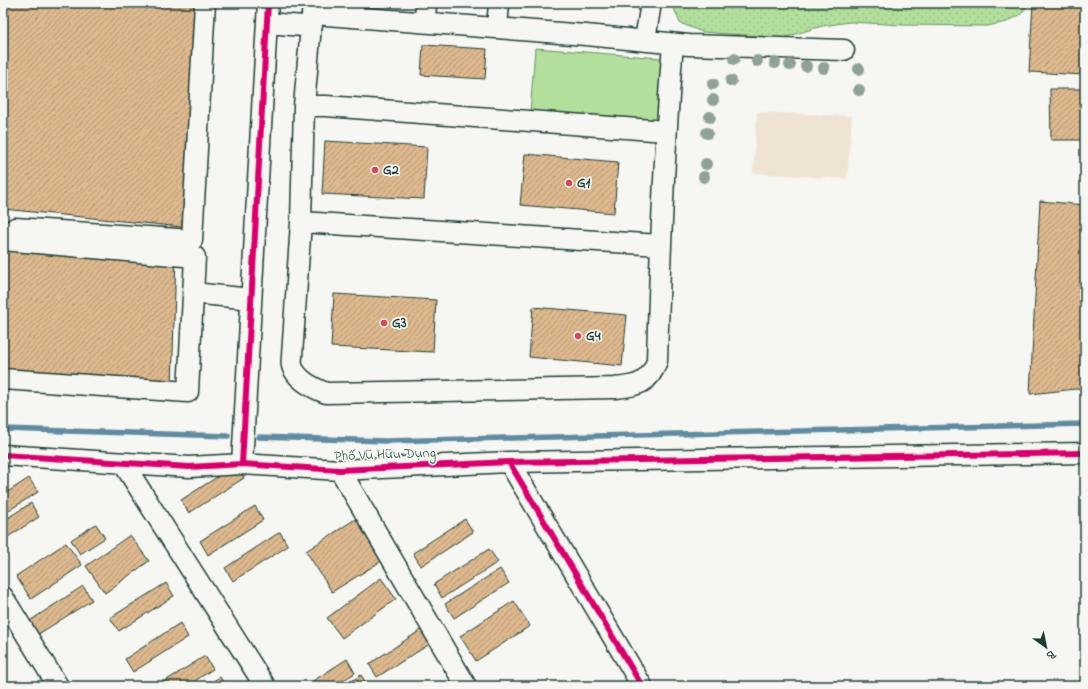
<svg xmlns="http://www.w3.org/2000/svg" width="1088" height="689" font-family="'Indie Flower',sans-serif">
<style>
.built{fill:#efe4d4}
.grass{fill:url(#grass-dots);stroke:#698e68}
.pitch{fill:#b3df9d;stroke:#698e68}
.lines{fill:none;stroke-linecap:round;stroke-linejoin:round}
.stream{stroke:#618ba1;stroke-width:5.5}
.building{fill:url(#building-hatch);stroke:#1f3d34}
.minor-casing{stroke:#1f3d34;stroke-width:23}
.minor{stroke:#f6f6f2;stroke-width:20}
.cycleway-casing{stroke:#f6f6f2;stroke-width:8}
.cycleway{stroke:#d6006c;stroke-width:6}
.tree{fill:#90a295}
.poi-dot{fill:#d1495b;stroke:#f6f6f2;stroke-width:1.5}
.labels{text-anchor:middle;dominant-baseline:central;stroke-width:3.5;stroke-linejoin:round;paint-order:stroke}
.poi-label{font-size:14px;font-weight:bold;fill:#1f3d34;stroke:#f6f6f2;text-anchor:start}
.street-label{font-size:14px;fill:#1f3d34;stroke:#f6f6f2}
</style>
<defs>
<pattern id="grass-dots" width="8" height="8" patternUnits="userSpaceOnUse"><rect width="8" height="8" fill="#b3df9d"/><path d="M2 2h.1M6 6h.1" fill="none" stroke="#9ac088" stroke-width="1.8" stroke-linecap="round"/></pattern>
<pattern id="building-hatch" width="6" height="6" patternUnits="userSpaceOnUse"><rect width="6" height="6" fill="#deb98f"/><path d="M-1 1l2-2M0 6l6-6M5 7l2-2" fill="none" stroke="#b39876"/></pattern>
</defs>
<rect width="100%" height="100%" fill="#f6f6f2"/>
<filter id="ink" filterUnits="userSpaceOnUse"><feTurbulence type="fractalNoise" baseFrequency=".025" numOctaves="2"/><feDisplacementMap in="SourceGraphic" scale="8" xChannelSelector="R" yChannelSelector="G"/><feConvolveMatrix kernelMatrix="1 2 1 2 8 2 1 2 1" color-interpolation-filters="sRGB"/></filter>
<g filter="url(#ink)">
<path class="built" d="M757,112L852,116L847,179L753,173Z"/>
<path class="grass" d="M673,3H1029L1021,14L1007,22L987,26L903,25L850,22L822,26L783,38L702,32L680,23L673,6Z"/>
<path class="pitch" d="M535,48L673,59L667,125L530,114Z"/>
<g class="lines">
<path class="stream" d="M3,429L228,436
M259,437L386,441L1085,424"/>
</g>
<path class="building" d="M3,3H197L182,227L3,209Z
M1033,3H1085V75L1029,72Z
M423,45L487,49L485,79L421,75Z
M1050,89H1085V140H1051Z
M325,141L427,147L424,199L322,194Z
M525,154L618,162L614,213L520,205Z
M1040,201L1085,205V388L1030,394Z
M3,242L176,255L172,386L3,373Z
M334,294L436,300L433,352L331,347Z
M533,307L627,315L622,366L529,357Z
M236,465L244,478L189,513L181,500Z
M29,478L38,492L3,514V495Z
M31,503L39,517L3,540V521Z
M255,506L263,520L208,555L200,541Z
M357,518L383,560L332,592L306,551Z
M465,519L473,532L421,566L413,553Z
M96,524L105,538L80,554L71,540Z
M280,532L288,546L233,581L225,568Z
M130,535L149,561L105,593L86,566Z
M66,543L82,565L31,599L16,576Z
M489,549L498,562L442,598L434,584Z
M500,569L509,583L454,618L445,604Z
M381,578L396,599L342,638L327,618Z
M166,583L174,596L119,631L110,618Z
M83,586L92,600L37,635L28,622Z
M514,601L530,626L476,661L460,636Z
M180,623L188,637L133,672L125,659Z
M424,628L433,642L377,677L369,664Z
M205,656L213,669L187,686H157Z
M347,659L355,673L334,686H305Z
M361,675L368,686H344Z
M220,677L226,686H205Z"/>
<g class="lines">
<defs>
<path id="minor" d="M313,3L304,106L301,222L292,356C292,359 291,363 292,366C297,380 313,388 326,393L615,388C637,386 649,384 657,361C660,255 664,149 673,44
M313,14L586,35L689,45L844,50
M425,22L426,3
M267,23L303,26H312
M497,28L499,3
M645,40L651,3
M304,106H326L666,131
M301,222L660,245
M15,228L192,240L205,3
M3,240L195,257L188,392L3,379
M193,293L251,299
M3,455L189,467L242,464L340,470L509,462L642,686
M509,462L1085,453
M123,463L265,686
M242,464L268,3
M340,470L466,686
M3,597L58,686"/>
</defs>
<use href="#minor" class="minor-casing"/>
<use href="#minor" class="minor"/>
<defs>
<path id="cycleway" d="M3,455L189,467L242,464L340,470L509,462L642,686
M509,462L1085,453
M242,464L268,3"/>
</defs>
<use href="#cycleway" class="cycleway-casing"/>
<use href="#cycleway" class="cycleway"/>
</g>
<g class="tree">
<circle cx="734" cy="59" r="6"/>
<circle cx="757" cy="61" r="6"/>
<circle cx="775" cy="63" r="6"/>
<circle cx="790" cy="65" r="6"/>
<circle cx="806" cy="66" r="6"/>
<circle cx="824" cy="68" r="6"/>
<circle cx="859" cy="69" r="6"/>
<circle cx="731" cy="81" r="6"/>
<circle cx="713" cy="84" r="6"/>
<circle cx="859" cy="90" r="6"/>
<circle cx="713" cy="100" r="6"/>
<circle cx="710" cy="117" r="6"/>
<circle cx="707" cy="133" r="6"/>
<circle cx="706" cy="164" r="6"/>
<circle cx="704" cy="177" r="6"/>
</g>
</g>
<g class="poi-dot">
<circle cx="375" cy="170" r="4"/>
<circle cx="569" cy="183" r="4"/>
<circle cx="384" cy="323" r="4"/>
<circle cx="578" cy="336" r="4"/>
</g>
<g class="labels">
<g class="poi-label">
<text x="383" y="170">G2</text>
<text x="577" y="183">G1</text>
<text x="392" y="323">G3</text>
<text x="586" y="336">G4</text>
</g>
<g class="street-label">
<text transform="translate(385 455) rotate(-2)">Phố Vũ Hữu Dụng</text>
</g>
</g>
<rect width="1088" height="689" fill="none" stroke="#f6f6f2" stroke-width="16"/>
<rect x="8" y="8" width="1072" height="673" fill="none" stroke="#1f3d34" stroke-width="1.5" filter="url(#ink)"/>
<g transform="translate(1046 647) rotate(147)" stroke="#f6f6f2" stroke-width="3" paint-order="stroke">
<path d="M0-3L7 15L0 10L-7 15Z" fill="#1f3d34"/>
<text y="-6" font-size="11" font-weight="bold" text-anchor="middle" fill="#1f3d34">B</text>
</g>
</svg>
